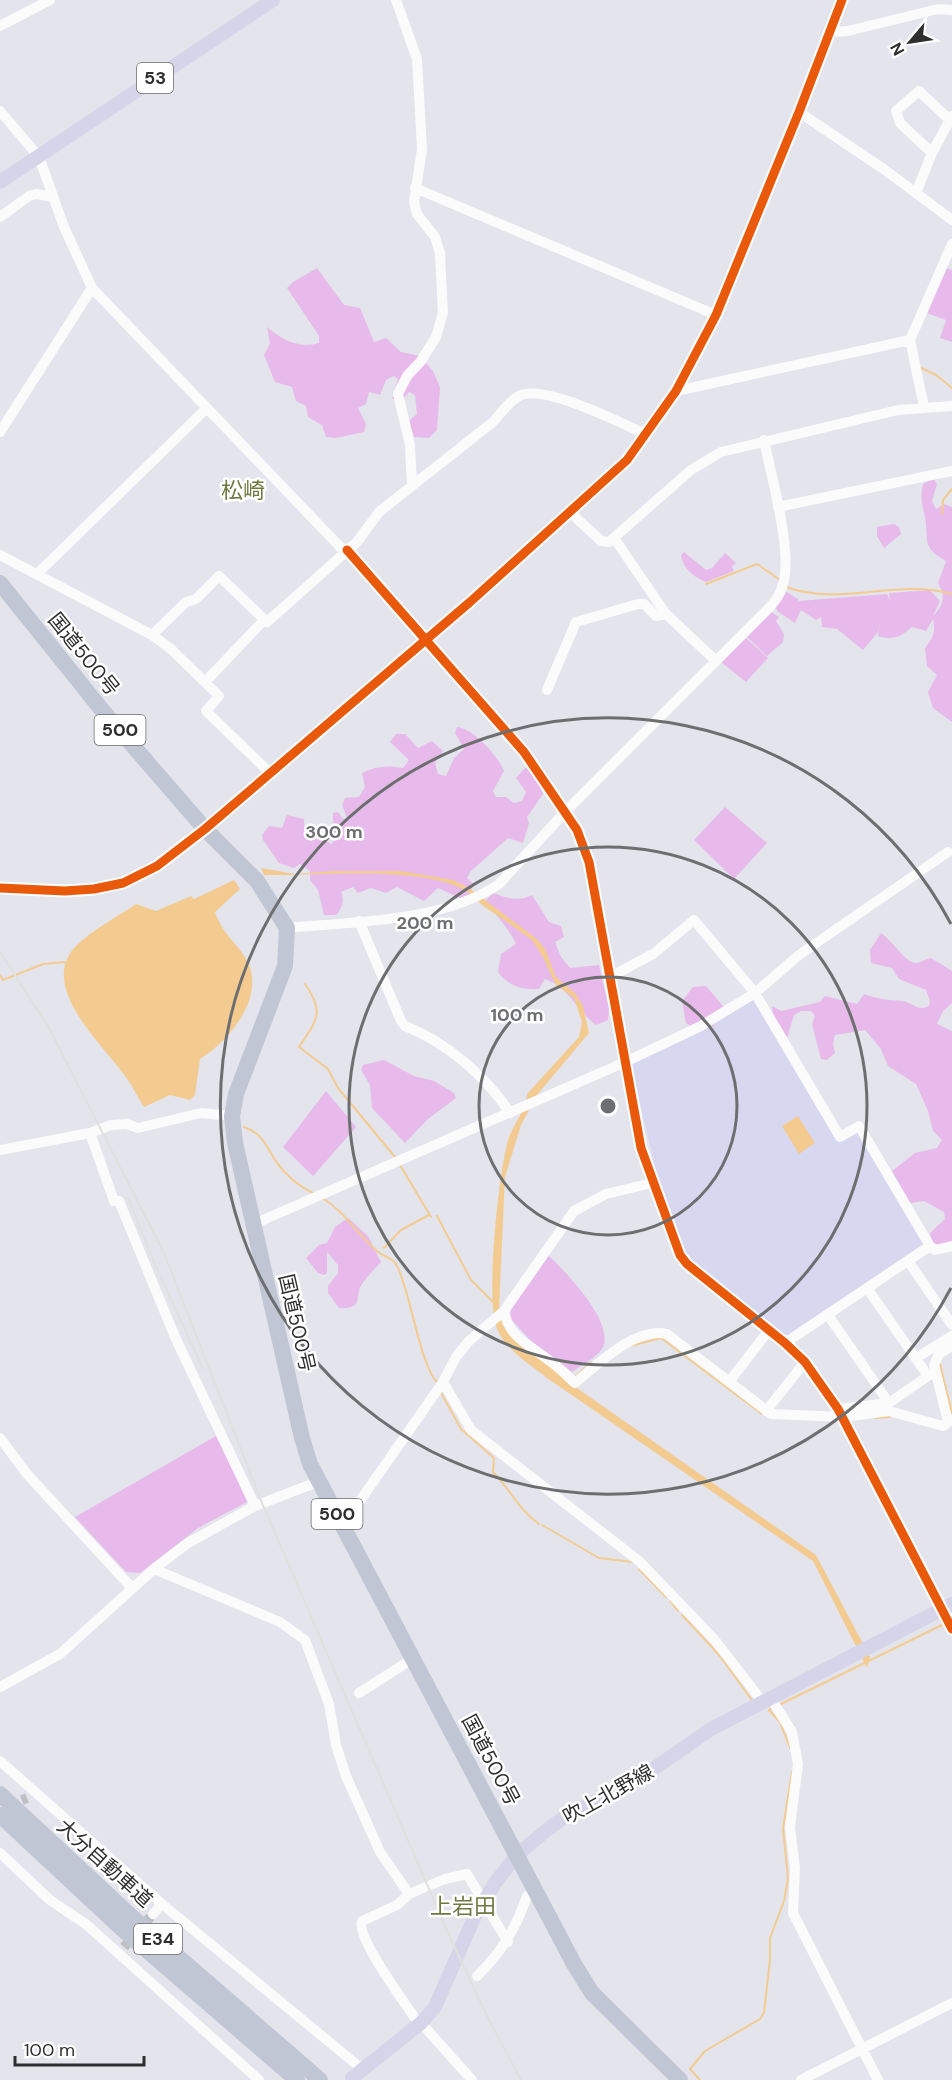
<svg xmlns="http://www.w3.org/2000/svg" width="952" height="2080" font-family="'DM Sans','Noto Sans JP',sans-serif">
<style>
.education{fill:#d7d8ef}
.green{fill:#e7baeb}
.water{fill:#f3cb91}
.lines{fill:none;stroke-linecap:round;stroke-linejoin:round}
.stream{stroke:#f3cb91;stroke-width:2}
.minor-tunnel{stroke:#bfc0c6;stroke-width:10;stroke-dasharray:10 5;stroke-linecap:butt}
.minor{stroke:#fbfbfc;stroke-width:10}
.major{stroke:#d6d4e9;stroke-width:14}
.highway{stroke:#c1c6d4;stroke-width:16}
.rail{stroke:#e0e1de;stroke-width:2}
.cycleway-casing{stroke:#fff;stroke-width:13}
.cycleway{stroke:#e8590c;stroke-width:9}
.ring{fill:none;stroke:#6d6e70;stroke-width:3}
.labels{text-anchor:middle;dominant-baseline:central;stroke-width:5;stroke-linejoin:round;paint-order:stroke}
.shield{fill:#fff;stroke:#6d6d6d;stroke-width:1.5}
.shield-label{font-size:18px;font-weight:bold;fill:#2e2e2e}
.street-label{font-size:20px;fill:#2e2e2e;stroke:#fff}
.quarter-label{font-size:22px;fill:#707842;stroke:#fff}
.centre{fill:#6d6e70;stroke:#fff;stroke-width:3}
.ring-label{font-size:18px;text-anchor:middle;font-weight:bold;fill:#6d6e70;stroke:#fff;stroke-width:5;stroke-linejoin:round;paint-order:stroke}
</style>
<rect width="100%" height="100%" fill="#e3e4ec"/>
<path class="education" d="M754,999L839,1141L859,1130L926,1242L788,1335L783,1336L688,1259L680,1246L664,1205L631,1065Z"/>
<path class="green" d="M317,268L344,305L360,308L374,342L386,338L401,352L420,356L433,371L440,387L437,430L429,438L414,437L409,421L417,414L415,395L409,392L403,399H392L398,379L394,376L386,380L380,395L369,392L366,404L358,408L366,424L364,432L336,438L326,437L322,425L308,417L306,406L296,401L292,387L275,382L264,355L270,344L267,327C282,340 300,349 319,343V336L287,288L293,282Z
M945,268L952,270V342L940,338L946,320L927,313Z
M933,478L937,484L932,501L936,509L944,504L952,507V722L933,708L928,692L937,675L927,666L925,648C933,638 936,632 933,619L926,631L912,627C902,636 893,641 878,636L880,620L878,632L863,650L837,629L822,627L821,617L816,620L801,610L795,623L777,611L776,607L785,591L798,599V603L799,601L887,594L890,601L889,593L930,590L940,601L933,616C944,604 946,597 938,583L946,561C921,547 929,541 925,517C922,504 920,497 923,484Z
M894,524L899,527L901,534L884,548L877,536V527Z
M684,552L706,570L712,568L725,553L736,563L732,566L734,571L706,582C694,577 683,569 681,555Z
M770,611L779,617L776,621L784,634L783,642L767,656L745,635Z
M744,636L768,658L746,682L721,662Z
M457,727C473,728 498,756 504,771L493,791L496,797H506L514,803L522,801L526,792L516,778L526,767L536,776L543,794L527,817L529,823L523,843L508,838L470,872L467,878L474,884L469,895L460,898L438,888L424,901L397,887L386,893L371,888L358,893L353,887L341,892C345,901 342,908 336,915H324L318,890L310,880V871L300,864L294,868L279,863L263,840L262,835L269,826L282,828L287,815L304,819L305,834C313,840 323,837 331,844L340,835L333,822V813L338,812L343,819L347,818L342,805L345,798L359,797L365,787L362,773C375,766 389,765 403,768L409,760L390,742L396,734H405L418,748L432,741L443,751L435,763L438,774L446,776L454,758L464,749L455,733Z
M725,807L767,843L734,879L694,840Z
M493,893C507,898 519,902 532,895L549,922L561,926L564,937L555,942L561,957L570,968L599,965L609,1009L608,1020L596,1025C577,1011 569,987 545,979L539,989C522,990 508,986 498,972L501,954L516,944C508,927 496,916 486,900Z
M881,933C891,939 907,965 917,963C922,962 926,959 931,958L952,971V1003L943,1011L937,1024L952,1031V1242L943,1247L932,1244L930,1233L945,1219L944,1212L924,1201L910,1203L892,1171L915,1153L937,1148L942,1140L933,1131L928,1111L916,1084L888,1066L881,1049L865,1030L835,1035L833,1044L835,1053L827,1060L821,1059L812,1024L815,1016L811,1011H801L794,1015L787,1038L773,1018L772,1006L781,1011L820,1002L825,996L857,1004L864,994C878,999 888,1000 902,1001C913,1002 917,1012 929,1006L930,1001L926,990L899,979L892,968L871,963L870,950Z
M706,986L723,1006C721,1026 704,1037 686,1023L682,1001L693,987Z
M384,1060L414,1076L434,1081L454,1093L456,1098L428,1119L405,1143L372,1108L370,1085L361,1070L363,1065Z
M326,1091L356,1127L313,1176L283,1147Z
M348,1218L368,1236L381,1262C374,1270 368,1275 362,1284C354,1295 365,1310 339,1308L328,1293V1286L338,1273V1265L327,1252V1273L324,1275L318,1273L306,1258L319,1245L327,1243L335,1227Z
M548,1255C564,1270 617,1324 602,1349C596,1358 580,1366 572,1372L530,1340L510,1318L511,1309Z
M216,1436L249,1501L198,1528L140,1573L126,1572L75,1517Z"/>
<path class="water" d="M261,868L295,874L334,871H401L453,880L469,888L537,939L545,949L556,977L575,993L583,1006L589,1033L537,1095L521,1125L505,1177L499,1310L539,1358L574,1386L816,1555L870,1657L867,1668L813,1561L547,1378C530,1364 508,1352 498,1331C484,1303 499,1173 508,1140C513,1125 527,1108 527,1094L579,1037L582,1022L574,998L556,985L543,957L532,940C517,929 502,918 486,908C479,903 473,895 465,890C419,865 317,876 264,875Z
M234,880L240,889L215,912C223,935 239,945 248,962C265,999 228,1042 200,1059L195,1095L190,1100L170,1095L144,1107C137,1096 131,1083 122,1072C99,1041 38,985 76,946C92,930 117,917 136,904L156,911L191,896L194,899Z
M798,1116L815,1143L799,1154L782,1126Z"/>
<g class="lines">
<path class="stream" d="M919,367L936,375L952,388
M942,514L943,500L952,489
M706,584L757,564L780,580
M786,587C841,607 896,578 952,594
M0,975L3,980L43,964L66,962L67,965
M305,984C325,1012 317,1020 299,1047L328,1069L338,1088L395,1157
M244,1127C263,1134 265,1144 275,1160C285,1175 300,1187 315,1194
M400,1165L431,1217
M322,1198C345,1211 357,1235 377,1251C385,1258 394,1257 398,1268C411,1295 421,1369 438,1383
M437,1216L471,1280L493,1302
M384,1248L401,1230L429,1215
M630,1346L661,1338L762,1414
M940,1364L952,1413
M574,1378L592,1362
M440,1391L461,1429L494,1458L493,1472C510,1489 520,1511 539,1524
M875,1418L890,1417
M542,1525L599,1558L633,1562
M639,1569L666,1597
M670,1601L678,1611
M682,1615L720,1656L751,1699
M781,1704L944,1624
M773,1708L769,1710L780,1722L790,1748
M700,2080L690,2069L705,2051L760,2019L764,2013L770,1959V1938L784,1901L788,1878L783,1829L792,1772"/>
<path class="minor-tunnel" d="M8,1806L27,1798
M124,1947L153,1914"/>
<path class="minor" d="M396,0L417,59L422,149L414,202L417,214L435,237L440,253L443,313L436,337L421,361L407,376L398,394L410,445L412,485
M0,26L50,0
M830,32L848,31L938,9L952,10
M0,111L39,157L64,227L92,288L344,551
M799,112L885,170L952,220
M932,153L900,123L896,111L919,91L952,122
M415,188L716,315
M916,193L932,153L952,116
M0,217L29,196L36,194L53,197
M676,391L910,340
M924,407L910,340L952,244
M0,432L92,288
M778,507L952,471
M571,513L601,541L609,542L691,470L721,452L898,410L952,406
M614,538L666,614
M347,550L524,752L577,830L589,862L641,1148L680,1255L687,1264L785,1343L805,1362L838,1409L952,1629
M0,555L152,635L171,649L219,696L206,711L269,772
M37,574L207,408
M152,635L186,602L196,599L219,576L267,622L357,542L379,512L493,422C501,413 508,402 519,396C542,383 621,423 645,434
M205,682L265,619
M547,690L576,622L638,604H644L656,616L666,614L716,661
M0,888L65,891L94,889L123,883L157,866L205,829L470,602L627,460L676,391L716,315L799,112L842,0
M359,921L401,1021L405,1026C446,1042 486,1076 510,1113
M287,928C352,922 444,922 499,884L565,812L769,608C775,601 781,594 783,584C793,553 771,475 764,440
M610,977L653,954L694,920L755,993L840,1137L859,1126L930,1246L935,1250L952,1246
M90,1133L114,1201H119L175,1337L255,1506
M0,1150L90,1133L111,1125L127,1124L138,1128L201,1113L232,1116
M254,1224L623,1063L701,1026L755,993L799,955L948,852
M908,1261L952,1325
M504,1311C508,1337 531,1346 550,1361C559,1367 566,1375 575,1383C597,1365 636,1326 667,1334L771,1414L843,1417L889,1411L943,1426L948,1422L934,1365L939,1354L952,1346
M828,1315L889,1403
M785,1343L930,1246
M916,1358L952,1336
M443,1382L471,1430L639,1561L714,1639L762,1701
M729,1382L769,1330
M838,1409L889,1403L928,1376L867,1288
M766,1411L805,1362
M0,1438L27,1474L132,1588
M343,1525L443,1382L456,1357L469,1341L504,1311L574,1211L606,1194L652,1183
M154,1569L280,1622L305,1640L329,1704L336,1745L346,1776L380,1852L409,1894L397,1905L362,1921C355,1937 408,2007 419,2024
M0,1687L60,1654L154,1569L188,1543L255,1506L320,1481
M359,1693L414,1658
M770,1697L792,1732L798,1764L790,1827L795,1868L793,1913L878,2080
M0,1761L162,1904L362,2069
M0,1853L50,1900L87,1925L259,2080
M409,1894L445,1879L467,1874L508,1942
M153,1914L162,1904
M477,1976C502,1952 516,1928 527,1896
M421,2023L472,2080
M801,2080L952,2003"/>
<path class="major" d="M0,182L273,0
M352,2078L421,2023L435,2007L474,1918L495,1883L517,1855L548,1829L566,1816L636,1781L711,1729L952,1604"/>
<path class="highway" d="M0,583L102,710L205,829L257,881L287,928L285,966L236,1094L232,1116L235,1143L302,1438L310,1464L574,1964L592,1993L680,2080
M0,1794L131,1916L320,2080
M0,1815L121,1928L297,2080"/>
<path class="rail" d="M0,952L49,1028L164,1253L262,1503L451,1940L488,2018L521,2080
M128,1198L152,1258L203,1369"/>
<defs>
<path id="cycleway" d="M347,550L524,752L577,830L589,862L641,1148L680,1255L687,1264L785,1343L805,1362L838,1409L952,1629
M0,888L65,891L94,889L123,883L157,866L205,829L470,602L627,460L676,391L716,315L799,112L842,0"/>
</defs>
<use href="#cycleway" class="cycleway-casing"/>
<use href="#cycleway" class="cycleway"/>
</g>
<g class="ring">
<circle cx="608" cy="1106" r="129"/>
<circle cx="608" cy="1106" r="259"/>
<path d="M951 1288A388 388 0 1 1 951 924"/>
</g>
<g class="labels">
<g class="shield">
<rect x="137" y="63" width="36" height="30" rx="4.5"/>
<rect x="94.5" y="715" width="51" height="30" rx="4.5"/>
<rect x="311.5" y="1499" width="51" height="30" rx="4.5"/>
<rect x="134" y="1924" width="48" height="30" rx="4.5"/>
</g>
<g class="shield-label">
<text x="155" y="78">53</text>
<text x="120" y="730">500</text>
<text x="337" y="1514">500</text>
<text x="158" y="1939">E34</text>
</g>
<g class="street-label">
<text transform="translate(84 654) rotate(51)">国道500号</text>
<text transform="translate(297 1323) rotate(77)">国道500号</text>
<text transform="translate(491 1760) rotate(62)">国道500号</text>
<text transform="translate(608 1794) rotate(-29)">吹上北野線</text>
<text transform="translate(105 1863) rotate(42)">大分自動車道</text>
</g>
<g class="quarter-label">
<text x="243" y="490">松崎</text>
<text x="463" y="1906">上岩田</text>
</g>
</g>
<circle cx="608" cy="1106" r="9" class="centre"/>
<g class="ring-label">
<text x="334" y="838">300 m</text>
<text x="425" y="929">200 m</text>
<text x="517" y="1021">100 m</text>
</g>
<g transform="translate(910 42) rotate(241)" stroke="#ffffff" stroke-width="4.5" paint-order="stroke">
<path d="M0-4.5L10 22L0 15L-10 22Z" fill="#2e2e2e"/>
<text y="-9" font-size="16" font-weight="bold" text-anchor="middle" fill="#2e2e2e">N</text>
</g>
<path d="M15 2056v9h129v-9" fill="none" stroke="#2e2e2e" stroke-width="3"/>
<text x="24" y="2056" font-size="18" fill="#2e2e2e" stroke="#ffffff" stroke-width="4.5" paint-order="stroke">100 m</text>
</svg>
